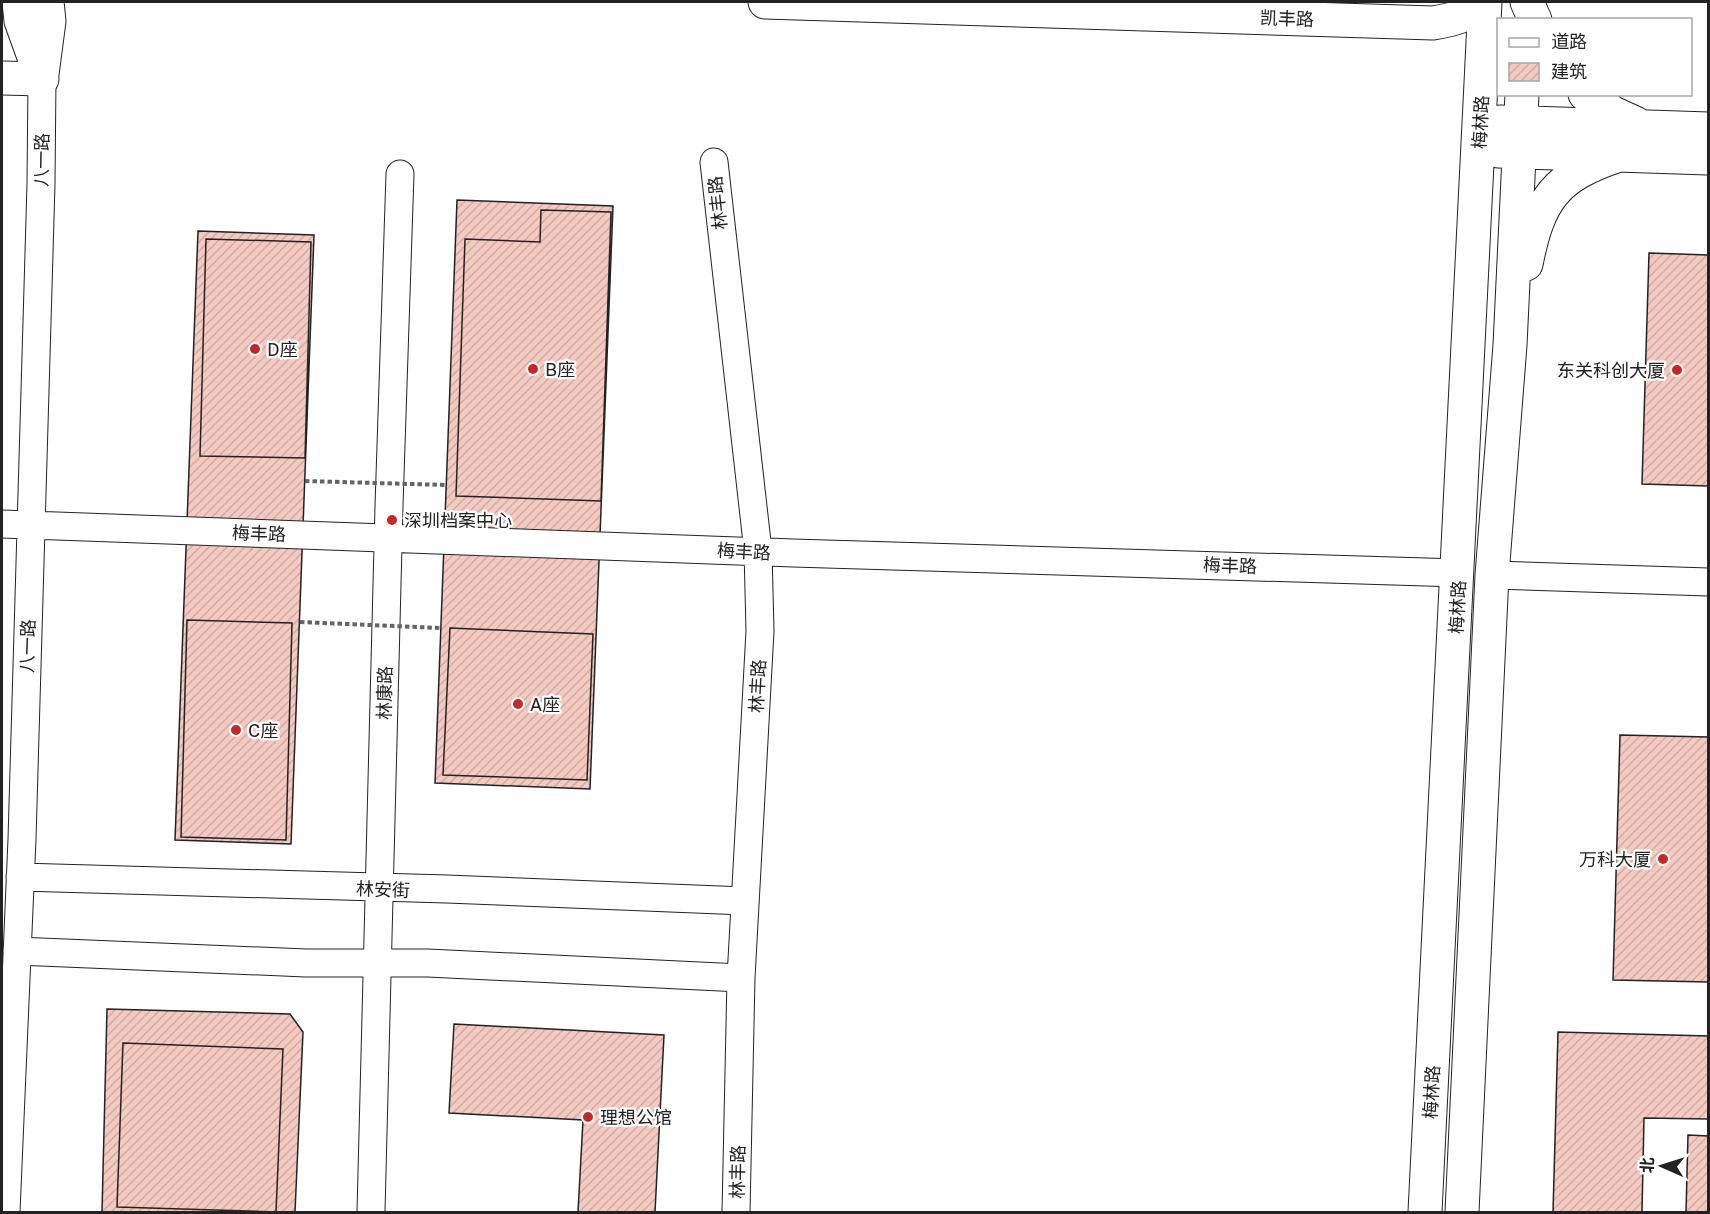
<svg xmlns="http://www.w3.org/2000/svg" width="1710" height="1214" font-family="'Golos Text','Noto Sans SC',sans-serif">
<style>
.building{fill:url(#building-hatch);stroke:#222;stroke-width:1.5}
.lines{fill:none;stroke-linecap:round;stroke-linejoin:round}
.street-casing{stroke:#222;stroke-width:29}
.secondary-casing{stroke:#222;stroke-width:35}
.street{stroke:#fff;stroke-width:27}
.secondary{stroke:#fff;stroke-width:33}
.path-bridge{stroke:#646464;stroke-width:4;stroke-dasharray:4.5 3;stroke-linecap:butt}
.poi-dot{fill:#c62828;stroke:#fff;stroke-width:2}
.labels{text-anchor:middle;dominant-baseline:central;stroke-width:4.5;stroke-linejoin:round;paint-order:stroke}
.street-label{font-size:18px;fill:#222;stroke:#fff}
.poi-label{font-size:18px;fill:#222;stroke:#fff;text-anchor:start}
</style>
<defs>
<pattern id="building-hatch" width="6" height="6" patternUnits="userSpaceOnUse" patternTransform="scale(1.5)"><rect width="6" height="6" fill="#f3c9c0"/><path d="M-1 1l2-2M0 6l6-6M5 7l2-2" fill="none" stroke="#d0aca5"/></pattern>
</defs>
<rect width="100%" height="100%" fill="#fff"/>
<path class="building" d="M457,200L613,206L590,789L435,783Z
M541,210L611,212L601,501L456,496L465,239L540,242Z
M198,231L314,235L291,844L175,840Z
M206,239L311,242L305,458L200,456Z
M1649,253L1708,255V486L1642,484Z
M187,620L292,623L286,840L181,837Z
M450,628L593,634L587,780L443,775Z
M1620,735L1708,737V982L1613,980Z
M107,1009L290,1014L303,1032L295,1212H102Z
M454,1024L664,1035L655,1212H578L583,1120L449,1113Z
M1558,1032L1708,1036V1119L1644,1118L1642,1212H1553Z
M123,1043L283,1049L276,1212L117,1207Z
M1688,1135L1708,1136V1212H1686Z"/>
<g class="lines">
<defs>
<path id="street" d="M714,162L758,551L760,631L741,978L736,1212
M2,524L793,553L1459,573
M1492,575L1708,582
M20,877L447,889L745,901
M17,951L306,963H428L741,978
M6,1212L22,839L41,184L42,79
M371,1212L389,506L400,174"/>
<path id="secondary" d="M19,2L21,21L42,79
M765,2L1433,23C1451,20 1468,17 1479,2
M1527,2L1535,20
M42,74L49,21L47,2
M2,78L42,79
M1585,94L1613,113L1635,123
M1500,122L1708,129
M1498,151L1708,158
M1526,264C1539,199 1555,176 1619,155
M1425,1212L1485,2
M1462,1212L1492,575L1510,345L1522,94"/>
</defs>
<use href="#street" class="street-casing"/>
<use href="#secondary" class="secondary-casing"/>
<use href="#street" class="street"/>
<use href="#secondary" class="secondary"/>
<path class="path-bridge" d="M305,481L446,485
M300,622L440,628"/>
</g>
<g class="poi-dot">
<circle cx="255" cy="349" r="6"/>
<circle cx="533" cy="369" r="6"/>
<circle cx="1677" cy="370" r="6"/>
<circle cx="392" cy="520" r="6"/>
<circle cx="518" cy="704" r="6"/>
<circle cx="236" cy="730" r="6"/>
<circle cx="1663" cy="859" r="6"/>
<circle cx="588" cy="1117" r="6"/>
</g>
<g class="labels">
<g class="street-label">
<text transform="translate(1287 18) rotate(2)">凯丰路</text>
<text transform="translate(1480 122) rotate(-87)">梅林路</text>
<text transform="translate(41 160) rotate(-89)">八一路</text>
<text transform="translate(717 203) rotate(-96)">林丰路</text>
<text transform="translate(259 533) rotate(2)">梅丰路</text>
<text transform="translate(744 551) rotate(3)">梅丰路</text>
<text transform="translate(1230 565) rotate(2)">梅丰路</text>
<text transform="translate(1457 607) rotate(-87)">梅林路</text>
<text transform="translate(27 646) rotate(-88)">八一路</text>
<text transform="translate(757 686) rotate(-87)">林丰路</text>
<text transform="translate(384 693) rotate(-89)">林康路</text>
<text transform="translate(383 889) rotate(2)">林安街</text>
<text transform="translate(1431 1092) rotate(-87)">梅林路</text>
<text transform="translate(737 1172) rotate(-89)">林丰路</text>
</g>
<g class="poi-label">
<text x="267" y="349">D座</text>
<text x="545" y="369">B座</text>
<text x="1665" y="370" text-anchor="end">东关科创大厦</text>
<text x="404" y="520">深圳档案中心</text>
<text x="530" y="704">A座</text>
<text x="248" y="730">C座</text>
<text x="1651" y="859" text-anchor="end">万科大厦</text>
<text x="600" y="1117">理想公馆</text>
</g>
</g>
<rect width="1710" height="1214" fill="none" stroke="#222222" stroke-width="6"/>
<rect x="1497" y="18" width="195" height="78" fill="#ffffff" stroke="#a7a7a7" stroke-width="1.5"/>
<rect x="1509" y="38" width="30" height="9" fill="#ffffff" stroke="#a7a7a7" stroke-width="1.5"/>
<text x="1551" y="48" font-size="18" fill="#222222">道路</text>
<rect x="1509" y="63" width="30" height="18" fill="url(#building-hatch)" stroke="#a7a7a7" stroke-width="1.5"/>
<text x="1551" y="78" font-size="18" fill="#222222">建筑</text>
<g transform="translate(1662 1166) rotate(273)" stroke="#ffffff" stroke-width="4.5" paint-order="stroke">
<path d="M0-4.5L10 22L0 15L-10 22Z" fill="#222222"/>
<text y="-9" font-size="16" font-weight="bold" text-anchor="middle" fill="#222222">北</text>
</g>
</svg>
